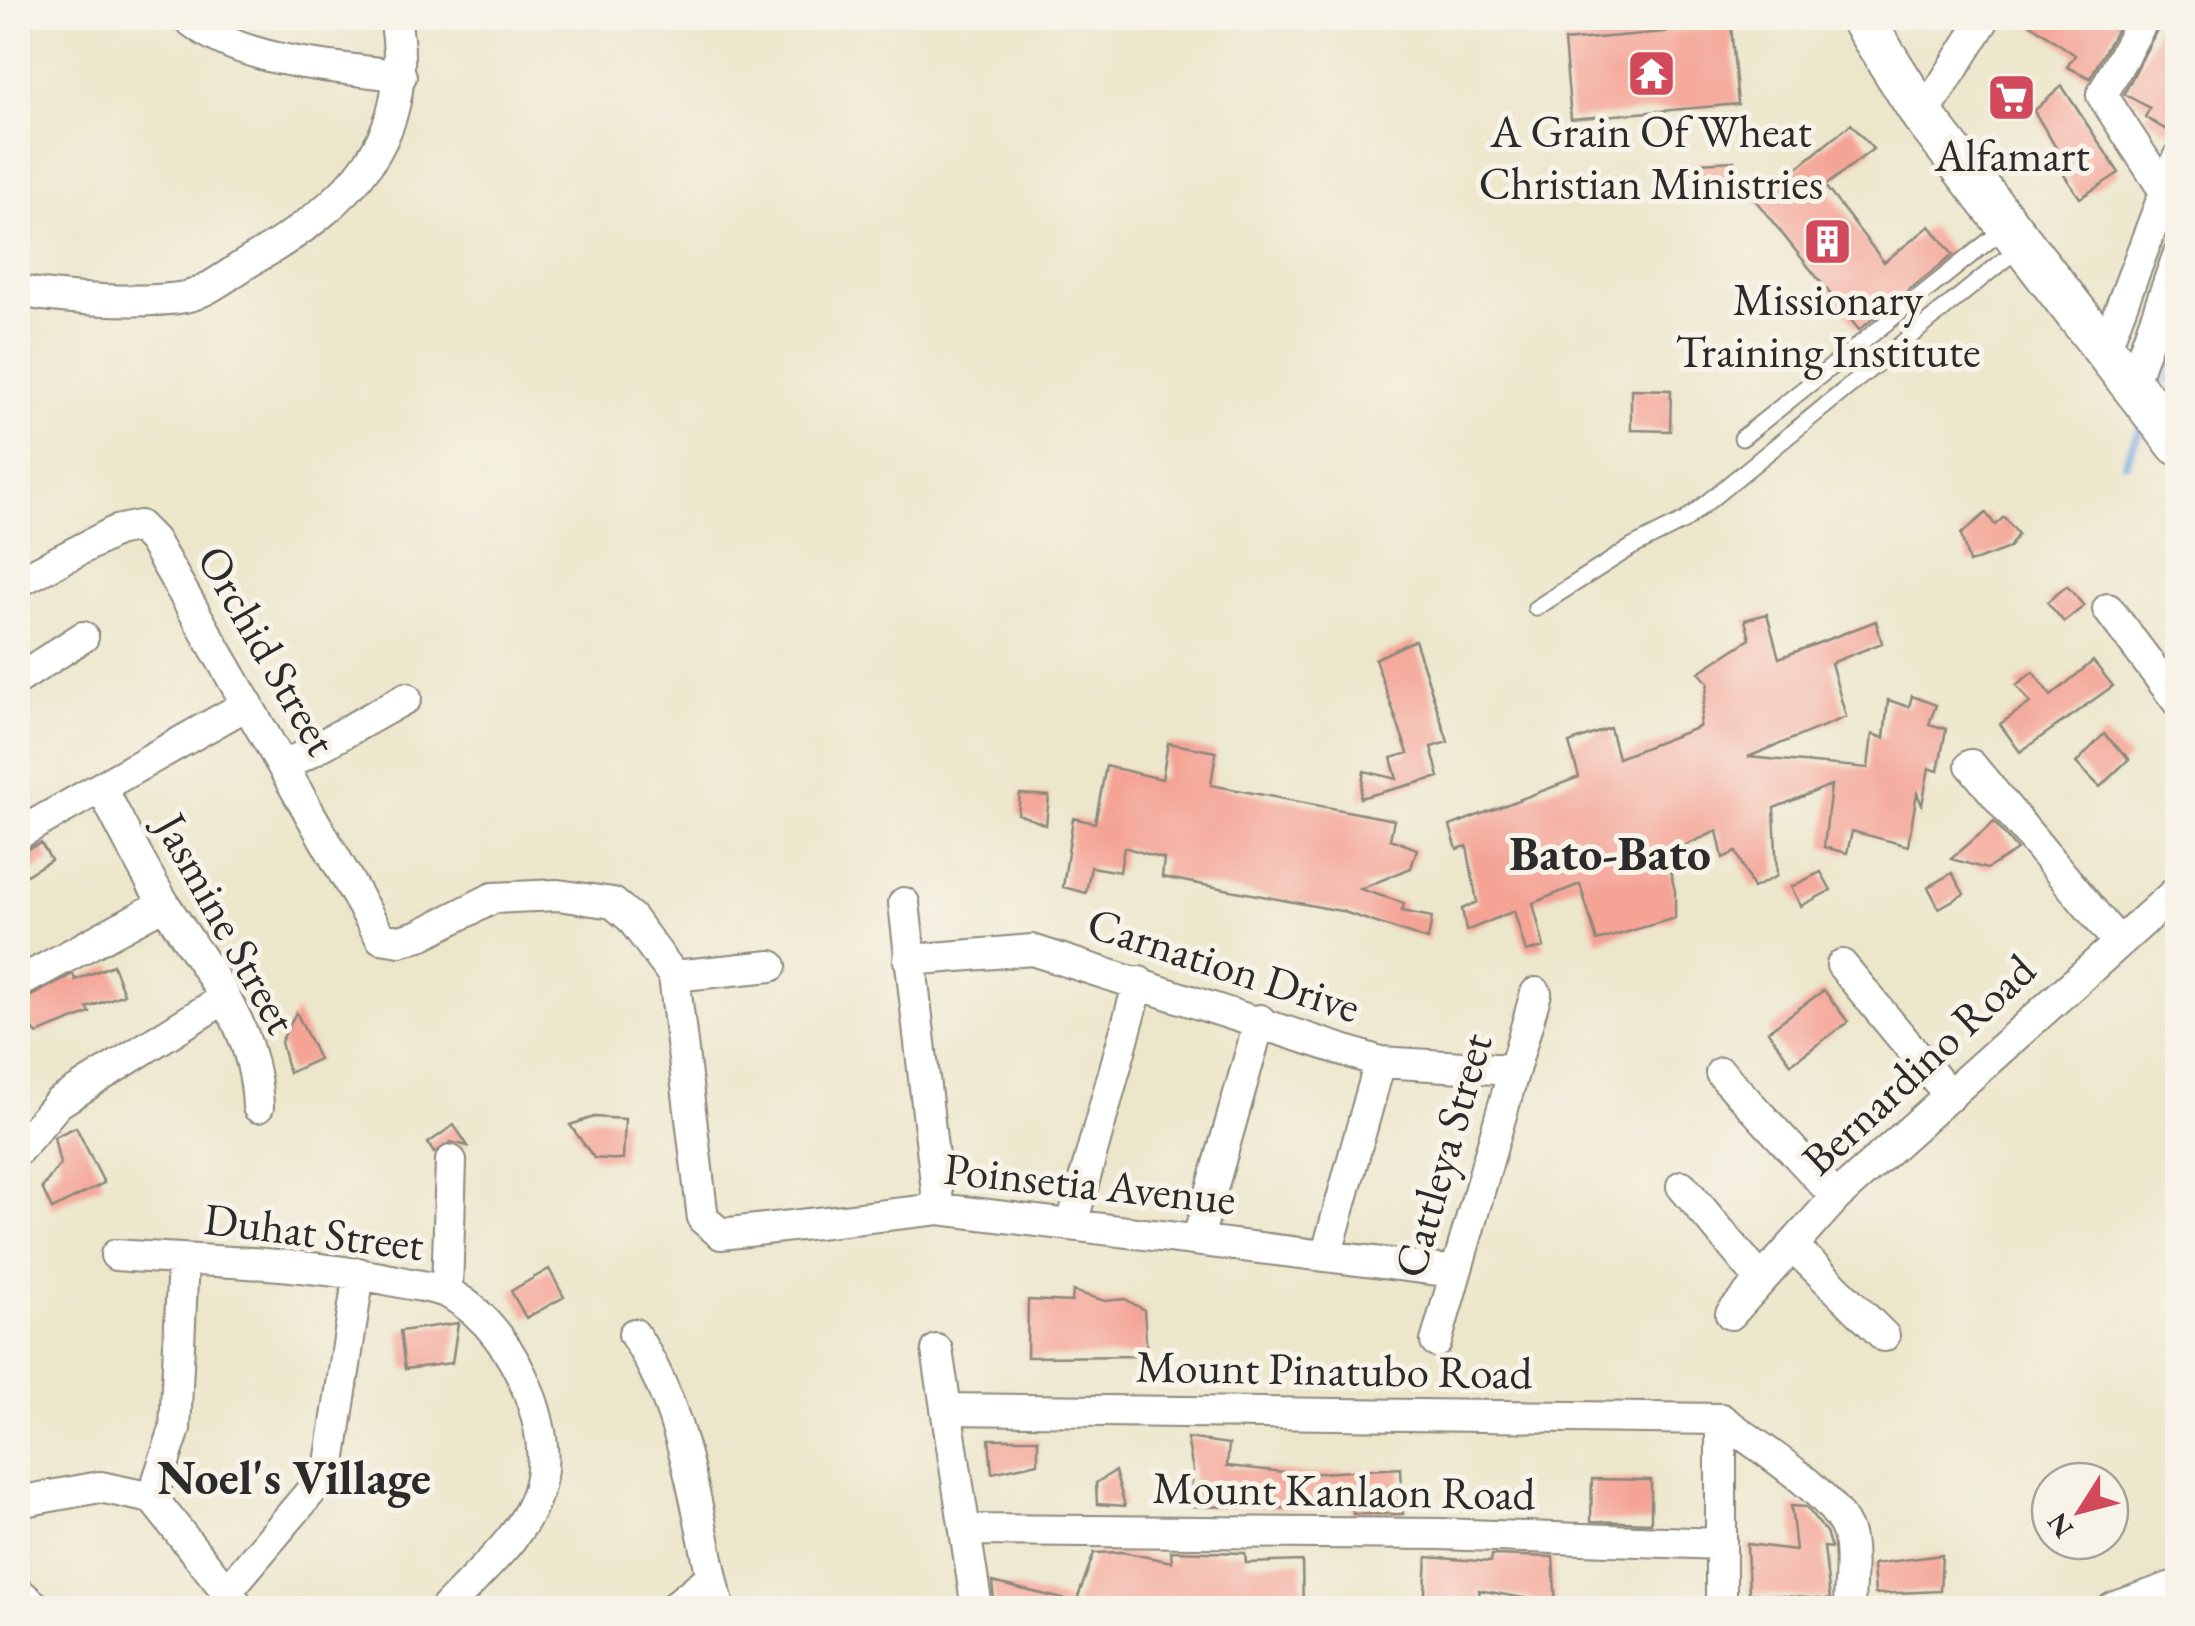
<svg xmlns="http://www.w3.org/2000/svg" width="2195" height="1626" font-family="'EB Garamond',serif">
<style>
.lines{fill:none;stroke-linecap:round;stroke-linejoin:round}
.stream{stroke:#75a9e2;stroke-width:8}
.building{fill:#f4a395}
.lane-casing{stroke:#8c887b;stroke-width:19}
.street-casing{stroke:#8c887b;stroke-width:34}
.secondary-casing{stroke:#8c887b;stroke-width:46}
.lane{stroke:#fff;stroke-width:15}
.street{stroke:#fff;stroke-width:30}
.secondary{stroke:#fff;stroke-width:42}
.labels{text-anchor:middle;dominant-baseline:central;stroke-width:10;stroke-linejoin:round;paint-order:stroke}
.poi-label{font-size:45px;fill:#2b2b2b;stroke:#f7f3e8}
.street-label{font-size:45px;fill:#2b2b2b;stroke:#f7f3e8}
.neighbourhood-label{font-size:48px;font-weight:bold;fill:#2b2b2b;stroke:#f7f3e8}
</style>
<rect width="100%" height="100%" fill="#f7f3e8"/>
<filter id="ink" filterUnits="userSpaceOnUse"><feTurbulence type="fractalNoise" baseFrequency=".01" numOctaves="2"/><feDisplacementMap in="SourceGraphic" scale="20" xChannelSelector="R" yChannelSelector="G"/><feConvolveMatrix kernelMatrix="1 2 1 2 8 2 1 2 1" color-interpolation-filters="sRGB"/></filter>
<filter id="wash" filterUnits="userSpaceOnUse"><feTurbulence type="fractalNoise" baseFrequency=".0048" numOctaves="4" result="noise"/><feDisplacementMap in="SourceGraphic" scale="40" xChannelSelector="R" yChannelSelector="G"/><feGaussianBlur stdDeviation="2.25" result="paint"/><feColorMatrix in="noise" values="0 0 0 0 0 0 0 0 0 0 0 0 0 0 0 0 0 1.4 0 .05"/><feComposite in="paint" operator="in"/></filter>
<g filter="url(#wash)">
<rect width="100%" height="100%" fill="#ece6cb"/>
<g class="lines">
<path class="stream" d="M2165,382L2178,360
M2125,463L2143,422"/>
</g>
<g id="blocks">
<path class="building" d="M2022,18H2123L2090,78L2067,67L2075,55Z
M2163,18H2178V118L2168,131L2145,117L2150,108L2124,94Z
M1731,26L1738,104L1571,119L1564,41Z
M2062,86L2119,173L2080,198L2064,175L2070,171L2034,111Z
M1851,124L1873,149L1825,186L1884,262L1930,226L1953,255L1859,330L1756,201Z
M1734,161L1736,194L1682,196L1680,164Z
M1631,389L1671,390L1670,431L1631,430Z
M1986,513L1995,525L2004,517L2018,534L2009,548L1969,563L1961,534Z
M2067,586L2084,606L2064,622L2047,602Z
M1767,614L1779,658L1876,621L1882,643L1831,663L1846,717L1748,757L1868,768L1872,734L1884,738L1888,700L1909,707L1912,696L1936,705L1929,724L1946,729L1938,771L1929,768L1922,805L1917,793L1908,846L1852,831L1847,853L1824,847L1831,785L1774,808L1777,876L1753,888L1736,852L1723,858L1717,831L1666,854L1675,891V918L1597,941L1580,884L1533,903L1544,947L1526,952L1514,911L1466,931L1462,909L1477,902L1467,846L1457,849L1450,826L1579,777L1569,743L1610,728L1618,758L1699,727L1708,683L1699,672L1750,639L1745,620Z
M1415,640L1448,742L1431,747L1439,777L1360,798L1364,771L1397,779L1391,758L1408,753L1375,659Z
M2093,661L2113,686L2020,752L2000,724L2030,703L2016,685L2033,672L2051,696Z
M2104,734L2129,759L2100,787L2076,763Z
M1168,743L1216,752L1211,785L1394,820L1390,839L1417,849L1411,868L1360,889L1404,903L1402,911L1432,917L1428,940L1341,911L1162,877L1164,859L1124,847L1120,872L1091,867L1086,893L1063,887L1073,818L1095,823L1106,766L1162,779Z
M1020,794L1049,796L1046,825L1018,814Z
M1994,822L2017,850L1987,869L1951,859Z
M41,843L51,860L18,880V853Z
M1821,872L1831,890L1801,906L1791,887Z
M1952,873L1964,894L1939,908L1928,887Z
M113,965L124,994L87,1008L90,1013L37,1034L18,1010V1003L73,974L75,980Z
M1824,990L1848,1022L1791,1064L1768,1031Z
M296,1012L319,1059L289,1073L281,1042Z
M594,1117L625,1119L623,1160L594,1158L570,1125Z
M454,1125L468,1146L451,1142L434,1153L428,1143Z
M76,1127L104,1183L52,1209L42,1188L60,1164L54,1137Z
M549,1269L564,1297L526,1318L511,1291Z
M1073,1291L1105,1301L1125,1299L1144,1310L1147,1356L1027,1357L1028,1300L1072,1302Z
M458,1323L452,1363L405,1369L400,1331Z
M1187,1438L1229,1444L1227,1466L1304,1474L1401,1468L1403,1514H1353L1352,1501L1310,1509L1190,1506L1193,1470Z
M989,1439H1038V1463L992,1473Z
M1115,1471L1125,1506L1097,1504L1096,1483Z
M1592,1479L1651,1480V1523L1591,1521Z
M1791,1506L1806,1507L1826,1532L1831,1548L1824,1547L1830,1600L1749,1593L1747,1544L1796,1550Z
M1171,1551L1245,1553L1246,1563L1302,1561L1303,1608H1074L1094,1553L1122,1552L1172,1562Z
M1492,1555L1553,1557L1556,1608H1533L1534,1600L1479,1590L1481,1608H1424L1427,1557L1491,1562Z
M1942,1555L1940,1591L1875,1594L1873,1564Z
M992,1582L1067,1600L1066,1608H995Z"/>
</g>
</g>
<g filter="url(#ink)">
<use href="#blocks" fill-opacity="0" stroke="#8c887b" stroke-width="2.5"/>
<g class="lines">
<defs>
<path id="lane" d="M1742,438L2005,228
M1536,608L1632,547L1684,521L2020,247"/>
<path id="street" d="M187,18C244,65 331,65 401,76
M2144,18L2102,95L2164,190L2178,195
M1923,116L1985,18
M18,290C57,300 144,304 185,297C207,293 233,271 252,260C350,204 417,138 395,18
M2105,349L2178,158
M2132,384L2178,256
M18,582L116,531L139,526L153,540L381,938L400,941L420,935L493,898L558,895L613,903L631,918L674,976L703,1219L721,1234L939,1209L1456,1272
M2108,609L2178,702
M18,679L83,637
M1971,765L2118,942
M283,767L406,698
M101,787C122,827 142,869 167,908C209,974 255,1025 258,1107
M18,834L248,704
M904,903L939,1209
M909,960L1032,950L1380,1062L1512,1070
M1842,965L1950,1096
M674,976L771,966
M18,983L164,904
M1721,1073L1836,1197
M18,1150L58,1103L225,998
M1682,1186L1761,1280
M1072,1224L1139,982
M1198,1238L1260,1020
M1793,1246L1884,1336
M1327,1253L1380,1062
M116,1255C212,1262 311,1262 405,1283C419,1286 437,1287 450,1294C487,1314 514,1354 529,1393C569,1501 514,1536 446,1608
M447,1292L451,1161
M1731,1314L1836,1197L2178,890
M634,1334C688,1416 696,1515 719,1608
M1436,1342L1536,993
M937,1350L977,1608
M946,1409L1721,1419
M1721,1419C1754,1444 1843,1498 1849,1539C1853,1561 1849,1586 1849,1608
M152,1498L175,1429L183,1260
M18,1502L100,1487L152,1498L240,1608
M966,1530L1440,1534L1721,1544
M227,1591L329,1470L359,1273
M18,1592L37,1608
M673,1608L711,1577
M1721,1608V1419
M2113,1608L2178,1585"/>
<path id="secondary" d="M1861,18L1923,116L2178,444"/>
</defs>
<use href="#lane" class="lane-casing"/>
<use href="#street" class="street-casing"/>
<use href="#secondary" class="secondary-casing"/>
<use href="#lane" class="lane"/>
<use href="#street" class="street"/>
<use href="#secondary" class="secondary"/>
</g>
</g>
<defs>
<symbol id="temple-square" viewBox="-11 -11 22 22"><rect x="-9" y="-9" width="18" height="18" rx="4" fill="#d1495b" stroke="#f7f3e8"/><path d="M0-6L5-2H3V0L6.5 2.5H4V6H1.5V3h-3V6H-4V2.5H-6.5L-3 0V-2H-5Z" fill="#fff"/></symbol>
<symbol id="supermarket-square" viewBox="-11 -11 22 22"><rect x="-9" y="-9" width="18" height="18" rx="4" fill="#d1495b" stroke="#f7f3e8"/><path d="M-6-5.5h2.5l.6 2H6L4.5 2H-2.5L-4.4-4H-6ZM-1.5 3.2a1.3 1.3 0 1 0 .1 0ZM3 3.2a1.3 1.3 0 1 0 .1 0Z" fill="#fff"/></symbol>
<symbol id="building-square" viewBox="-11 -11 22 22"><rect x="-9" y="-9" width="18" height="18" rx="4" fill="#d1495b" stroke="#f7f3e8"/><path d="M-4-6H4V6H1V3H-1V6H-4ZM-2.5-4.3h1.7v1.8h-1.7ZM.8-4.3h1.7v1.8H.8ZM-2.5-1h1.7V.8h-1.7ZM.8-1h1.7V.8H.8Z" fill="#fff"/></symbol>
</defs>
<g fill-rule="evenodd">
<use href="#temple-square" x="1624" y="46" width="55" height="55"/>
<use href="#supermarket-square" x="1984" y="70" width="55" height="55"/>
<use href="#building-square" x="1800" y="214" width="55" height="55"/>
</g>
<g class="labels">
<g class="poi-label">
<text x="1651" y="131">A Grain Of Wheat<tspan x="1651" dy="52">Christian Ministries</tspan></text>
<text x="2012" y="155">Alfamart</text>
<text x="1828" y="299">Missionary<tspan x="1828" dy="52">Training Institute</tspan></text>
</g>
<g class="street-label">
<text transform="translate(268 650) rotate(60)">Orchid Street</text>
<text transform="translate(227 923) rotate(61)">Jasmine Street</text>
<text transform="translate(1224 964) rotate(18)">Carnation Drive</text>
<text transform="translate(1918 1064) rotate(-43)">Bernardino Road</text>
<text transform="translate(1442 1155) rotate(-74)">Cattleya Street</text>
<text transform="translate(1090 1183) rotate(6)">Poinsetia Avenue</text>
<text transform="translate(314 1231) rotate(7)">Duhat Street</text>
<text transform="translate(1334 1369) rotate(1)">Mount Pinatubo Road</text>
<text transform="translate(1344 1490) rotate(1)">Mount Kanlaon Road</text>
</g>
<g class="neighbourhood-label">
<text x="1610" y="853">Bato-Bato</text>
<text x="294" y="1477">Noel's Village</text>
</g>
</g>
<rect width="2195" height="1626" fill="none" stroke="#f7f3e8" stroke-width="60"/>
<g transform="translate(2080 1511) rotate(234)"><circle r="48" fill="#f7f3e8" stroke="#a5a39c" stroke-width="2.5"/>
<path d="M0-8L18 38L0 25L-18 38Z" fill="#d1495b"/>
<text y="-15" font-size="28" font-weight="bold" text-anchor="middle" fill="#2b2b2b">N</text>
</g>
</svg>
